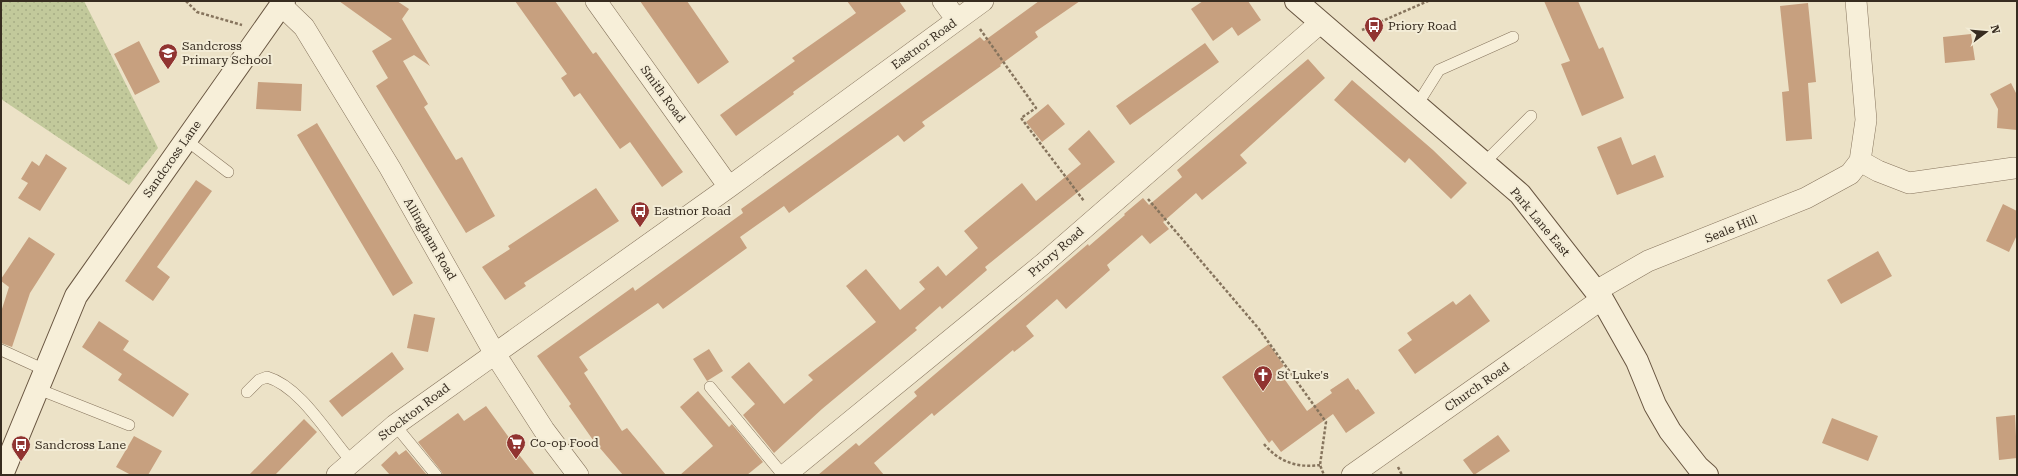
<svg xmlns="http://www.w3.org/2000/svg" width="2018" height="476" font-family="'Roboto Serif',serif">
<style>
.grass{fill:url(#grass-dots)}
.building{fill:#c7a07f}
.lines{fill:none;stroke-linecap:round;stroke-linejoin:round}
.lane-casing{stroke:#86745d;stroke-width:12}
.street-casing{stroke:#86745d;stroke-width:22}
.secondary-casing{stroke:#685540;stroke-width:24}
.path{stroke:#86745d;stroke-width:2.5;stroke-dasharray:3 2;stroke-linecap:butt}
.lane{stroke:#f7efd9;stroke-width:11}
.street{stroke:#f7efd9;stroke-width:21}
.secondary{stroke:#f7efd9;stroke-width:22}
.labels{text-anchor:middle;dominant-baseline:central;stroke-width:4;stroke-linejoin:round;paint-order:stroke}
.poi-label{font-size:12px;fill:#372c20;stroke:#f3ecd6;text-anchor:start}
.street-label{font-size:12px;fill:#372c20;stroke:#f3ecd6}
</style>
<defs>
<pattern id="grass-dots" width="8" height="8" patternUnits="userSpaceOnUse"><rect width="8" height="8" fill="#c2c99b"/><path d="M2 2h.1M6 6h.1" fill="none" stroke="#a7ad85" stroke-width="1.8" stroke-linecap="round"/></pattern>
</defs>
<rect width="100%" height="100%" fill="#ece2c7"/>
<path class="grass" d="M1,1H84L158,148L129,185L1,99Z"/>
<path class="building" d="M339,1H397L409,9L402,19L430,66L414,55L403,61L428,104L424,107L456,160L462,157L495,216L466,233L376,86L388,78L372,51L392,39Z
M515,1H555L593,54L596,52L683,172L662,187L630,142L620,149L580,93L574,97L561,78L567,74Z
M640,1H687L729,62L698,84Z
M847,1H899L906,11L793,92L794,94L736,136L720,115L795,61L792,58L856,13Z
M1039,1H1080L1035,32L1038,37L1000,65L1001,66L922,122L925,126L904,142L898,135L789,213L784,206L740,237L747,248L663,309L658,303L579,357L588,370L584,373L622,431L627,428L666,475H623L593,440L569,406L571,404L537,356L633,287L635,291L743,213L741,209L980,37L984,41Z
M1203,1H1248L1261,20L1238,36L1232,27L1213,41L1191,9Z
M1544,1H1578L1599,49L1603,47L1624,98L1582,116L1561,64L1570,61Z
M1808,3L1816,82L1808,83L1812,139L1786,141L1782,92L1789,91L1780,6Z
M1971,34L1975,60L1945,63L1943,37Z
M139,41L160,82L135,95L114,54Z
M1205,43L1219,62L1130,125L1116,106Z
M1308,59L1325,78L1240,155L1247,163L1202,200L1196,193L1163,222L1169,229L1150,244L1142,235L1107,265L1110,270L1066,309L1057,299L1026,326L1034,336L1014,352L1013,350L934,416L932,413L874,463L884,475H818L856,443L859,446L917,396L914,392L1088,244L1089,246L1125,215L1124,214L1143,198L1149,205L1182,177L1177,170Z
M1352,80L1433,150L1467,183L1451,199L1409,158L1405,163L1334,100Z
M258,82L302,84L301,111L256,109Z
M2011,83L2017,95V130L1997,128L1998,109L1990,94Z
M1048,104L1065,124L1042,142L1026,122Z
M317,123L413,283L393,296L297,135Z
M1089,130L1115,162L985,267L987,270L942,309L940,306L915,328L917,330L822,409L774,453L743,415L755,404L731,377L749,362L784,404L813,380L808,375L876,322L846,286L866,269L900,310L925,289L919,282L938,266L946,276L978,248L964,231L1022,183L1036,201L1081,164L1068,149Z
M1621,137L1632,165L1655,155L1664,177L1617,195L1597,147Z
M46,154L67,168L40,211L18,198L28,183L21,179L32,161L39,166Z
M196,180L212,191L157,267L170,277L153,301L125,281Z
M596,188L619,221L524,283L526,286L505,300L482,267L510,249L508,246Z
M2003,204L2017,211V235L2009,252L1986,241Z
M29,237L55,254L30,293L12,347L1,343V312L9,287L1,281V279Z
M1878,251L1892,276L1841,304L1827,280Z
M1470,294L1490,321L1415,374L1398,350L1412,340L1407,333L1453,301L1456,305Z
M414,314L435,318L428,352L407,348Z
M99,321L129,341L123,350L189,394L173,417L118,380L122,374L82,347Z
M1269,344L1284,366L1278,370L1307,411L1332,393L1330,390L1348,378L1356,390L1358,389L1375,413L1346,433L1333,414L1281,452L1272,440L1269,443L1222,377Z
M709,349L723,371L707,381L693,359Z
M392,352L404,369L342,417L329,401Z
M698,391L729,427L732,424L763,462L747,475H680L713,446L680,407Z
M486,406L515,446L513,447L535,475H443L441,471L418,442L458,413L464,421Z
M2015,415L2017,458L1999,460L1996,417Z
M1832,418L1878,436L1868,461L1822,443Z
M304,419L317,432L275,475H249Z
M1498,435L1510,451L1474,475L1463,460Z
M134,436L162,451L148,475H131L116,467Z
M406,450L427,475H390L381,465L396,451L399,455Z"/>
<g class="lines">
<defs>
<path id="lane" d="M1417,105L1439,70L1513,37
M186,140L228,172
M1484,163L1531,116
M1,350L45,370
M710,387L783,475
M38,389L129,425
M247,392L259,380L267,377C301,387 328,435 351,461
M395,425L436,475"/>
<path id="street" d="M596,1L729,187
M943,1L957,20
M281,5L304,27L390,168L495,354L544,430L578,475
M1860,161L1878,171L1909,183L2014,168
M1596,291L1648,261L1806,198L1850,174L1860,161L1866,120L1856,1
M337,475L395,425L729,187L983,1
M785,475L1043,264L1320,23
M1352,475L1602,299"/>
<path id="secondary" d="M1296,1L1520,194L1602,299L1637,361L1655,405L1670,431L1698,467L1707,475
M2,475L76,296L284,1"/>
</defs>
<use href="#lane" class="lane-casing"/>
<use href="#street" class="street-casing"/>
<use href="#secondary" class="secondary-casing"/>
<path class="path" d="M186,1L197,12L242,25
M980,29L1036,108L1021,118L1084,201
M1362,30L1428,1
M1148,199L1259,329L1326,422L1320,465L1324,475
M1264,444C1279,462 1297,468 1320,465
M1398,467L1402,475"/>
<use href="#lane" class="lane"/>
<use href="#street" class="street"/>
<use href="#secondary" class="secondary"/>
</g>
<defs>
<symbol id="bus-pin" viewBox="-11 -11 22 30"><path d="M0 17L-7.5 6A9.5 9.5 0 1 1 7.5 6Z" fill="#913431" stroke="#f3ecd6"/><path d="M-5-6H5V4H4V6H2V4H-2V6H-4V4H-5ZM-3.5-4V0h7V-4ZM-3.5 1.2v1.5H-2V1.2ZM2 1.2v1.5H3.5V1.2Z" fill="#fff"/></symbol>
<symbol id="school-pin" viewBox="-11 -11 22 30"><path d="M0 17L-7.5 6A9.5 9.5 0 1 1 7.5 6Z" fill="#913431" stroke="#f3ecd6"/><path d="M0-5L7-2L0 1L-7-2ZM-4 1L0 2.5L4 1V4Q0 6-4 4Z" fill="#fff"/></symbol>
<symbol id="church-pin" viewBox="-11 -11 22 30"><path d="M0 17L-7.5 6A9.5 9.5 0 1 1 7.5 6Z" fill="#913431" stroke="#f3ecd6"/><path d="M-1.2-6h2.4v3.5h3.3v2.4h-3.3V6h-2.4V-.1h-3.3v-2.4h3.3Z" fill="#fff"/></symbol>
<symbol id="supermarket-pin" viewBox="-11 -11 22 30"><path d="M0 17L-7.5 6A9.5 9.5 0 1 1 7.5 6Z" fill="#913431" stroke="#f3ecd6"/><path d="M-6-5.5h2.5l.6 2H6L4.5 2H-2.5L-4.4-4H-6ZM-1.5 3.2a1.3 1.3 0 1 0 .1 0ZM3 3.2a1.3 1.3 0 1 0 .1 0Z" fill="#fff"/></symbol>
</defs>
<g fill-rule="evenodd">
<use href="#bus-pin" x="1363" y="15" width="22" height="30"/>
<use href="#school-pin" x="157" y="42" width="22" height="30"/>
<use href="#bus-pin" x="629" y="200" width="22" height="30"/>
<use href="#church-pin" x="1252" y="364" width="22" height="30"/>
<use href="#supermarket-pin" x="505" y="432" width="22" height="30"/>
<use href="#bus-pin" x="10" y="434" width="22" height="30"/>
</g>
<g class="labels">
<g class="poi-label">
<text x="1388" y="26">Priory Road</text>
<text x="182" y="46">Sandcross<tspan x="182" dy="14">Primary School</tspan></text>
<text x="654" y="211">Eastnor Road</text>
<text x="1277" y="375">St Luke's</text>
<text x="530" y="443">Co-op Food</text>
<text x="35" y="445">Sandcross Lane</text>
</g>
<g class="street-label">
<text transform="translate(924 44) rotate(-36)">Eastnor Road</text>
<text transform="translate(663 94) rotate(54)">Smith Road</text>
<text transform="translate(172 159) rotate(-55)">Sandcross Lane</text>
<text transform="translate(1540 222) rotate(50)">Park Lane East</text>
<text transform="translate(1731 229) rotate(-22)">Seale Hill</text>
<text transform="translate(430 239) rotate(60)">Allingham Road</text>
<text transform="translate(1056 252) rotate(-41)">Priory Road</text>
<text transform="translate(1477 387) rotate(-35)">Church Road</text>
<text transform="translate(414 412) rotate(-37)">Stockton Road</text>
</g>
</g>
<rect width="2018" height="476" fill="none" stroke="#372c20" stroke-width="4"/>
<g transform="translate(1986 32) rotate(74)" stroke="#f3ecd6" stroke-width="3" paint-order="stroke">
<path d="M0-3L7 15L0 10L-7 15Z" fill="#372c20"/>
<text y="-6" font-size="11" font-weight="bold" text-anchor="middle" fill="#372c20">N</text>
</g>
</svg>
